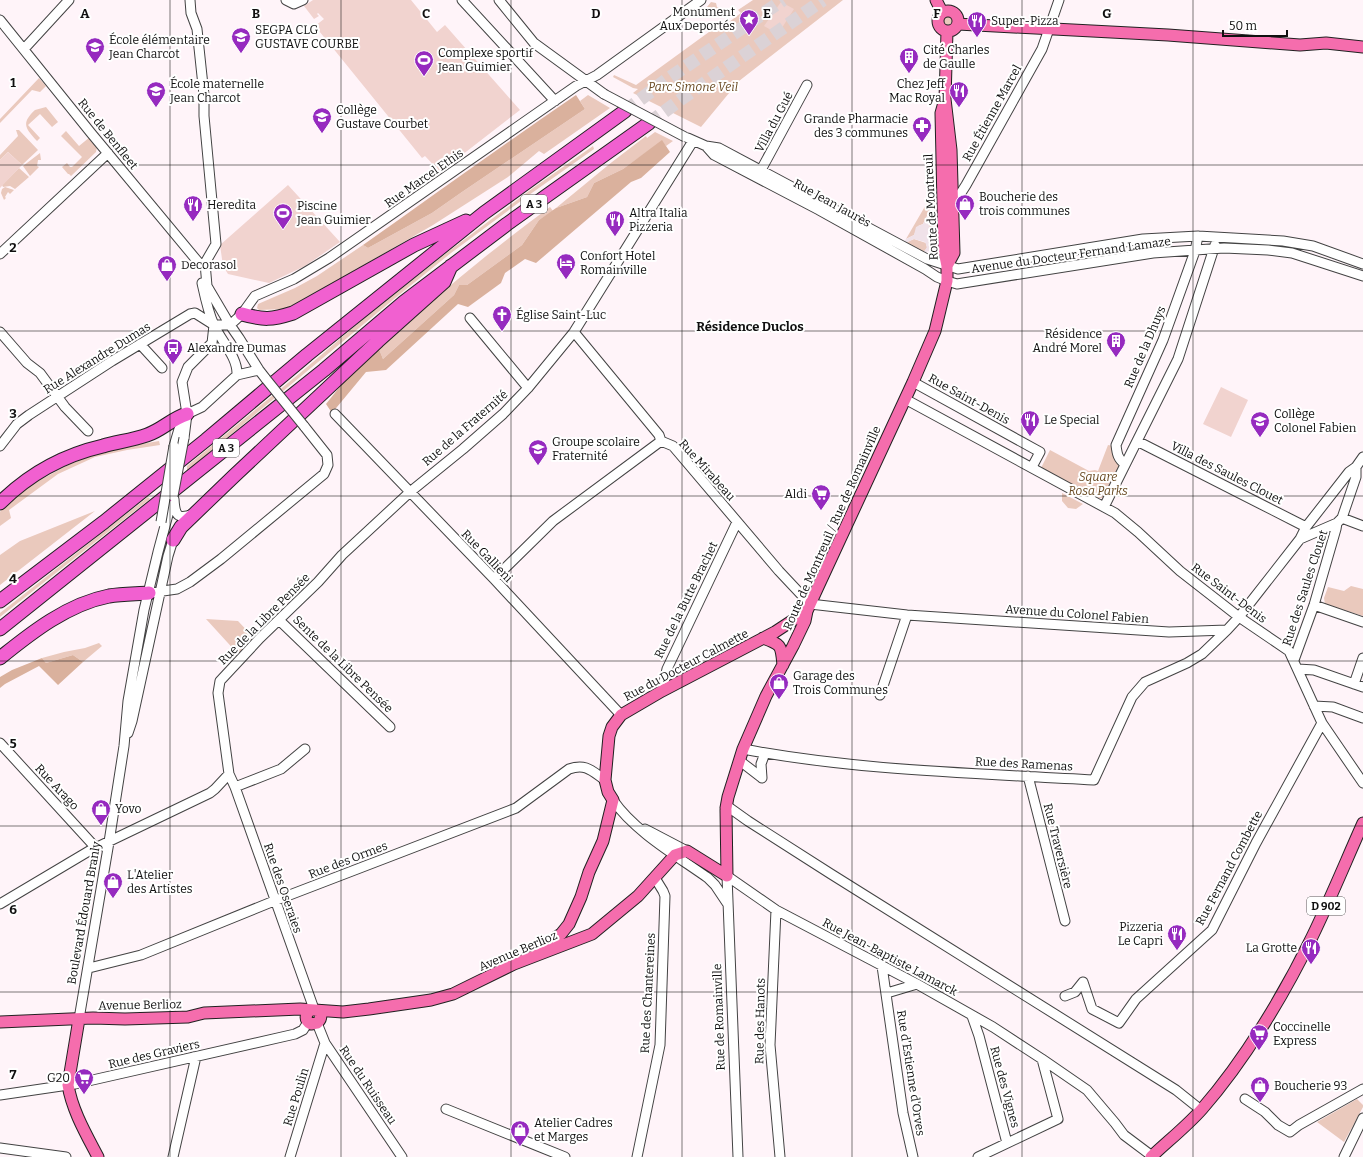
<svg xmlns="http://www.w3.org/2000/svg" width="1363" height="1157" font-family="Bitter,serif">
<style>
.green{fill:#eac9bd}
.forest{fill:#dab19d}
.pitch{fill:#f1d3cf}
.plaza{fill:#f0e2e9}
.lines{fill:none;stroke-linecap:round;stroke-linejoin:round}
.highway-tunnel{stroke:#dbd2d6;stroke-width:13;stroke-dasharray:13 6;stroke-linecap:butt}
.minor-casing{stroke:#434343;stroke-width:11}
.major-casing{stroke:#212121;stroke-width:13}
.highway-casing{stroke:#212121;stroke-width:15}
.minor{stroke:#fff;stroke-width:9}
.major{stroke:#f56dad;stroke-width:11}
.highway{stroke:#f160d0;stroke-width:13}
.minor-bridge-casing{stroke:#434343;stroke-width:11;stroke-linecap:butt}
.minor-bridge{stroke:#fff;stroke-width:9}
.grid{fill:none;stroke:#101010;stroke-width:1;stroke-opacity:0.55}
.labels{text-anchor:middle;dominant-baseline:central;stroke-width:4;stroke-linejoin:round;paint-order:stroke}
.shield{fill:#fff;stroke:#585858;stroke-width:1}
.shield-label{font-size:11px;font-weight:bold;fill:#101010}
.poi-label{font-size:12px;fill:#101010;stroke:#fff;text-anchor:start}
.park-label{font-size:12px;font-style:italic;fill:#684921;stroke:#fff}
.street-label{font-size:12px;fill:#101010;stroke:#fff}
.neighbourhood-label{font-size:13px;font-weight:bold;fill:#101010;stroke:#fff}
.grid-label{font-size:13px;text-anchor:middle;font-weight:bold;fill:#101010;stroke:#fff;stroke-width:4;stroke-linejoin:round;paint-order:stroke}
</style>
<rect width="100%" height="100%" fill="#fff4f9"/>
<path class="green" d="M753,0H843L739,81L701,127L633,93L638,89L633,88L613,77L614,75L636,85L720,24L721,28L741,13L738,10Z
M711,2L716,3L717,7L727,9L730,16L726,18L721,15L720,12L707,7Z
M942 20a5 5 0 1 1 10 0a5 5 0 1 1-10 0Z
M39,78L46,86L40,92L32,90L0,123V119Z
M588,95L610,108L544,154L539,151L508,177L433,225L316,293L285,309L259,310L257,308L258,304L295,288L317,276L363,245L368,248L432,213L462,192L585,109L580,101Z
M46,107L58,122L52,127L40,114L28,125L40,138L37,141C25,128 21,123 35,110Z
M16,130H19L38,150L22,165L8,152L0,160V155L18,136Z
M66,131L79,146L90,137L97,147L96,152L71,176L69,174H68L62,167L67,163L70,167H72L82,157L61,136Z
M655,132L673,141L666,146L662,141L623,169L594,183L587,197L556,208L612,162L646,136L647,138Z
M593,146L594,149L529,195L451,253L394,299L187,471V466L300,373L368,315L449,251L533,188Z
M40,153L41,160H38L37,166L39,167L30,176L23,166Z
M19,168L29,177L15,189L10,186L3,187L2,185Z
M5,187L14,190L10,194L8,192L5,197L6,198L4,200L1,193L2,189Z
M931,196V208L923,224L918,226L914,235L906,239Z
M550,207L553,211L539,220L522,245L467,285H459L454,295L383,359L379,349C433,298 490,251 550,207Z
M935,210L937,212L938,236L936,245H933L929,242C931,232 933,233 928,224Z
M914,239L926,243L927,248L923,253L903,244Z
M159,441L160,445L127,450L95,457L58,474L9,510L11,518L0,526V512L1,510L31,485L68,465L106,450Z
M1108,445L1113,446L1115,457L1120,467L1104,498H1099L1041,468L1050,450L1089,471L1095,470L1098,471Z
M1062,493L1083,504L1076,509L1068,508L1062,501Z
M148,497L150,499L0,617V613Z
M95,511L0,585V555L20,541Z
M1351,586L1363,589V616L1325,604L1324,598L1328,587L1344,591Z
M206,619L238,621L254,638L238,654Z
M99,643L102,646L83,662L73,655L46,663L42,658L64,652L85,648Z
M1357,1099L1363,1105V1107L1344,1142L1317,1122Z"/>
<path class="forest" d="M576,95L585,109L462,192L432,213L368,248L363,245C434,195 504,144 576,95Z
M662,140L670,152L641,178L631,182L536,263L525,259L505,273L501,283L468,307L458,304L386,370L366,372L332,413L326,404L346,379L379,349L383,359L454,295L459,285H467L522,245L539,220L556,208L587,197L594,183L623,169Z
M73,655L83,662L58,685L39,666L5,684L0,688V677L12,670L42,658L46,663Z"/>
<path class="pitch" d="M313,0H411L437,32L445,25L520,110L440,172L425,156L422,158L315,26L324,19L318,13L317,14L319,16L314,19L304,6Z
M781,2L794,9L778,34L764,26Z
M8,152L22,165L0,188V160Z
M288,185L340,242L305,266L269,283L228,274L223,266L220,245Z
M1221,387L1248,400L1231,437L1203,424Z"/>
<path class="plaza" d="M931,196H935V210L928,224L932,231V236L929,241L933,245H936L932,250L923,253L927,247L925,242L914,239L903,244L906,239L914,235L916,227L923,224L931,208Z"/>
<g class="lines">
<path class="highway-tunnel" d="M625,111L666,80L783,0
M649,123L680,100L823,0"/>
<defs>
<path id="minor" d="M190,0L191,13L197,29L204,95V116L216,244L205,263L207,286L230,325L239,338L259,370L266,379
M286,0L294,4L303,0
M462,0L555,101
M499,0L534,43L604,94
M0,20L91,133L199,263
M24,49L69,0
M688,138L706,146L719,148L927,259L958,269L1143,239L1198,236L1283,241L1313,246L1363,264
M706,146L714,155L819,210L925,269L937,277L947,281L957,284L963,283L1153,253L1224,248L1268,250L1292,253L1363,276
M761,170L807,85
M952,207L966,185L1042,49L1059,0
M0,254L108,153
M470,318L528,388
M0,332L27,363L40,373L65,407L88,431
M574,332L659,435L661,441
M140,344L162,368
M237,375L259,370
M913,382L1040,452L1032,467
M905,399L1115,513L1138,532L1180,571L1239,617L1289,651L1322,723L1363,783
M335,414L494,579L621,715
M184,438L187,414L182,382L188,367L212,343L214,325
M661,441L673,446L779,571L810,604L907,615L1169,632L1227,630
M1137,441L1306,527
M0,446L17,424L29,415L112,361L190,314L195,313L214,325H230L242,314L255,296L294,279L329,258L576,86L597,75L701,0
M174,446L179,429L187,414L202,407L237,375C238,357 221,341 214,325C208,312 205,297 202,283
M1125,464C1118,459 1117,454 1116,445L1163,340L1195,251L1198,236
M174,499C175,515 177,520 193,514
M1104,507L1178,359L1215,245
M1342,518L1363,526
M1300,539L1337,523L1342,518L1356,477V467
M494,579L553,521L661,441
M149,593L177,589L190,582L221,559L324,474L328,465L327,455L304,426
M1314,605L1363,622
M279,620L390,727
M1294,660L1314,605L1336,529L1337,523
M1298,669L1314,670L1363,687
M1354,684L1363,658
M662,691L667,669L737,522
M880,695L907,615
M1314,706L1333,707L1363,718
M128,733L132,721L168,556L173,540
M0,743L96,848
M743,749C859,771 977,773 1094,780L1132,697L1145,682L1187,663L1202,654L1227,630L1239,617L1300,539L1306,527L1349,472L1356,467L1363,457
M740,761L762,778
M1028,776L1065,921
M762,778L761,764L765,753
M235,787L281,769L305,749
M613,800C634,831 677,856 708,878L715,885L727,903
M727,806L748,821L831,874L1176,1090L1201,1110
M645,829L687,851
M727,876L776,910L917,984L993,1027L1042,1059L1087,1090L1115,1123L1124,1135L1152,1156
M727,876L738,1157
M0,904L89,851L210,793L215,789L229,774
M776,910L770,1045L780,1157
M882,966L903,1113L913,1157
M89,968L141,955L274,901L516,808L569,769C586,763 592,771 605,780
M1083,982L1092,1009L1119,1023L1136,999L1212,930L1256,843L1322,723
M887,993L917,984
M1065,996L1075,992L1083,982
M314,1009L235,787L229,774L218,693L220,681L260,638L318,582L342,555L410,492L463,449L503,414L528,388L574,332L693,141
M972,1016L979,1036L1007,1143
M79,1019L109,842L124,746L128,701L144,610L158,552L173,496
M317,1023L325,1043L402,1157
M0,1095L75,1084L295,1034L303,1030L308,1022
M1245,1099L1265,1112L1278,1125L1290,1132L1299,1125L1363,1089
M446,1109L565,1157
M0,1148L66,1157
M173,1157L195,1061L193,1057
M290,1157L325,1043
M637,1157L660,1045L665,896L663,891L655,878
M978,1157L1058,1119L1042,1059
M1344,1157L1363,1118"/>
<path id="major" d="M936,0L942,12
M938 21a10 10 0 1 1 20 0a10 10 0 1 1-20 0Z
M958,24L1168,35L1300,45L1326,43L1363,47
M947,31L945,99L951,150L954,253L947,266
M763,638C782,645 781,645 783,665
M726,808L728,797L743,749L766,696L793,646L805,621L807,611L817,589L913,382L935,331L947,281V266L944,251L941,113L945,99
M726,810L727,876
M537,950L561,934L569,924L581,897L589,872L603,841L613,800L608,792L605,780L609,736L612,727L621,715L662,691L775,632L807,611
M311,1010C305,1014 304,1020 311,1024L317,1023C321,1020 322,1016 319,1011
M79,1019L68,1085C72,1110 86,1134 98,1157
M0,1022L93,1018L125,1019L188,1017L204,1013L300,1009L343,1012L369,1009L431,1000L453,994L514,964L592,934L638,896L675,855L687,851L727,876
M1151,1157C1168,1141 1187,1126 1202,1109C1244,1061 1284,995 1312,937C1330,900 1346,861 1363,823"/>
<path id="highway" d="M242,314C264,320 271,320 293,313L414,245L466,221
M0,503C28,475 64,455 103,446C117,442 133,440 147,435C162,430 171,419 187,414
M173,540L181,527L234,476L378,341L444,282L451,266
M0,601L104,522L206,440L307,355L484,213L625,111
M0,629L324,370L404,302L507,224L649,123
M0,658C32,632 68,604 109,596C122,594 136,594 149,593"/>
</defs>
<use href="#minor" class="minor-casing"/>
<use href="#major" class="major-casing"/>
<use href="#highway" class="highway-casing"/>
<use href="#minor" class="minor"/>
<use href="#major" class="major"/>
<use href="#highway" class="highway"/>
<defs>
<path id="minor-bridge" d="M604,94L685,137
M266,379L304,426
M173,496L184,438
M161,522L174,446"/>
</defs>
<use href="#minor-bridge" class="minor-bridge-casing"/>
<use href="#minor-bridge" class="minor-bridge"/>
</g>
<path class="grid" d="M170,0V1157M341,0V1157M511,0V1157M682,0V1157M852,0V1157M1022,0V1157M1193,0V1157M0,165H1363M0,331H1363M0,496H1363M0,661H1363M0,826H1363M0,992H1363"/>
<defs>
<symbol id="sight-pin" viewBox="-11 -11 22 30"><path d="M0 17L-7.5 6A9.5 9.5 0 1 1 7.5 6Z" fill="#962abf" stroke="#fff"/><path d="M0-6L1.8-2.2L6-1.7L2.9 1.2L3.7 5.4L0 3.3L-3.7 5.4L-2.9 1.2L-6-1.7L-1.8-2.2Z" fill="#fff"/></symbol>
<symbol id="restaurant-pin" viewBox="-11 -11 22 30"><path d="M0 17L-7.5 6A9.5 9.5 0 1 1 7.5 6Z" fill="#962abf" stroke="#fff"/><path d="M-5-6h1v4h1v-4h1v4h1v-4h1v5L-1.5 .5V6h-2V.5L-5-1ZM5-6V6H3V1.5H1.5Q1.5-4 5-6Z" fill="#fff"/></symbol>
<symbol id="school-pin" viewBox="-11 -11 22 30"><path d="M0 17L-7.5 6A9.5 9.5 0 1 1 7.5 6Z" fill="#962abf" stroke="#fff"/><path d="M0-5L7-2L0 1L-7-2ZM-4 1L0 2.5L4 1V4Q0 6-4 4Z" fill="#fff"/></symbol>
<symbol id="building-pin" viewBox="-11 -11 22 30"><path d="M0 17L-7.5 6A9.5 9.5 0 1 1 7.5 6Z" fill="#962abf" stroke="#fff"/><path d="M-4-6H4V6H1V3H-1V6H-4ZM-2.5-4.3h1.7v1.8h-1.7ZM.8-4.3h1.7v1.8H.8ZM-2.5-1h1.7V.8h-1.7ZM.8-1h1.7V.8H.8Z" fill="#fff"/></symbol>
<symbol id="stadium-pin" viewBox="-11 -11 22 30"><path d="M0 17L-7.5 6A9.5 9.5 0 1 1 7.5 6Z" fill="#962abf" stroke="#fff"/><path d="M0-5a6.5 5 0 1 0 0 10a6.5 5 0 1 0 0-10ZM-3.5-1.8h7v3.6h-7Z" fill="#fff"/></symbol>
<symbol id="pharmacy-pin" viewBox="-11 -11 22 30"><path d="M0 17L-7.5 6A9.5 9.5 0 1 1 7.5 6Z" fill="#962abf" stroke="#fff"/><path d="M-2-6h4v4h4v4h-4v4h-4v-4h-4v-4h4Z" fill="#fff"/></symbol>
<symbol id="shop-pin" viewBox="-11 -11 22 30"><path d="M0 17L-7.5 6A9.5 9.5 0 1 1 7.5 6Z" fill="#962abf" stroke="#fff"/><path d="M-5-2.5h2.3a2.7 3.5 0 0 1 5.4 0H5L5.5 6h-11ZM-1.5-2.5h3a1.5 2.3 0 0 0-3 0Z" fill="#fff"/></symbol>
<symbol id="hotel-pin" viewBox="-11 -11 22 30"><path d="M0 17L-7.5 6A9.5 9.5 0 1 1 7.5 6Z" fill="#962abf" stroke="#fff"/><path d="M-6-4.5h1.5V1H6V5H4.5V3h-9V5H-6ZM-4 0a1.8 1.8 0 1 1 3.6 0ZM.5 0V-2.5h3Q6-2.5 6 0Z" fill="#fff"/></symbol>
<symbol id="church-pin" viewBox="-11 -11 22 30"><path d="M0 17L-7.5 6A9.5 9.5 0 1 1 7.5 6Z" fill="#962abf" stroke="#fff"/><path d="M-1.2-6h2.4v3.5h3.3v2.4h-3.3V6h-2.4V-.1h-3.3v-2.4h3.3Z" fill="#fff"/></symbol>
<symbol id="bus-pin" viewBox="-11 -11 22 30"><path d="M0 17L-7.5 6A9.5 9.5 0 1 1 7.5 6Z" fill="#962abf" stroke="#fff"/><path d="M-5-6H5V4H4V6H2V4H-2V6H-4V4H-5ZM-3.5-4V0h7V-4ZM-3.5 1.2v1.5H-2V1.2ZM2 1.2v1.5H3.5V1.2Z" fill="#fff"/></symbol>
<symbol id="supermarket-pin" viewBox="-11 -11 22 30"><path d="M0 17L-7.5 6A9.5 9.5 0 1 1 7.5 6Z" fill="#962abf" stroke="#fff"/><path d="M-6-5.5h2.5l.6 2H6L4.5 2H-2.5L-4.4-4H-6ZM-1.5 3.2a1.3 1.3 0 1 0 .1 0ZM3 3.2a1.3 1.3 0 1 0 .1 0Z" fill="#fff"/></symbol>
</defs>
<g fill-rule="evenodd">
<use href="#sight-pin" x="738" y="8" width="22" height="30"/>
<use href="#restaurant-pin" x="966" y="10" width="22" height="30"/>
<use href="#school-pin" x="230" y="26" width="22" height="30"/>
<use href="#school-pin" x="84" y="36" width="22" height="30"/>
<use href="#building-pin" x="898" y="46" width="22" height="30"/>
<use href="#stadium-pin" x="413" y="49" width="22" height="30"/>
<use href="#school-pin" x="145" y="80" width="22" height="30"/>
<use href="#restaurant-pin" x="948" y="80" width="22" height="30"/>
<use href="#school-pin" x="311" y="106" width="22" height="30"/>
<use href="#pharmacy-pin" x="911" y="115" width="22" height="30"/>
<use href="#shop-pin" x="954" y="193" width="22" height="30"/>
<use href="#restaurant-pin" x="182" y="194" width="22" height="30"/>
<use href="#stadium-pin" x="272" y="202" width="22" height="30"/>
<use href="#restaurant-pin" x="604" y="209" width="22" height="30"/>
<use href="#hotel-pin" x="555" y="252" width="22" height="30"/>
<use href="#shop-pin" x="156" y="254" width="22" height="30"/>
<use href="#church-pin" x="491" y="304" width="22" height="30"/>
<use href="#building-pin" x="1105" y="330" width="22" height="30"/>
<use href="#bus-pin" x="162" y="337" width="22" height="30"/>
<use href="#restaurant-pin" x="1019" y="409" width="22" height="30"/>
<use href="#school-pin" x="1249" y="410" width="22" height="30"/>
<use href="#school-pin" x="527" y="438" width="22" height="30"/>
<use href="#supermarket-pin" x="810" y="483" width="22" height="30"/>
<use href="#shop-pin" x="768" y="672" width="22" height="30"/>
<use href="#shop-pin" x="90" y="798" width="22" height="30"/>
<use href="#shop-pin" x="102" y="871" width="22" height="30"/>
<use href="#restaurant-pin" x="1166" y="923" width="22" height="30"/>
<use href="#restaurant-pin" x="1300" y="937" width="22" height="30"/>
<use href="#supermarket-pin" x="1248" y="1023" width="22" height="30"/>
<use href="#supermarket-pin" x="73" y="1067" width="22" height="30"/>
<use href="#shop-pin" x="1249" y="1075" width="22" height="30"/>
<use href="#shop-pin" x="509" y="1119" width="22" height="30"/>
</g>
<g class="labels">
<g class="shield">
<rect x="521" y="195" width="26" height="18" rx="3"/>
<rect x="213" y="439" width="26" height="18" rx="3"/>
<rect x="1307" y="897" width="38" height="18" rx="3"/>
</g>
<g class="shield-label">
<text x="534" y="204">A 3</text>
<text x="226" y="448">A 3</text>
<text x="1326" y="906">D 902</text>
</g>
<g class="poi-label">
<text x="735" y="12" text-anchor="end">Monument<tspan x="735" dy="14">Aux Deportés</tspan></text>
<text x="991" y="21">Super-Pizza</text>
<text x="255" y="30">SEGPA CLG<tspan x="255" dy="14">GUSTAVE COURBE</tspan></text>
<text x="109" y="40">École élémentaire<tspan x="109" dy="14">Jean Charcot</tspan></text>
<text x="923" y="50">Cité Charles<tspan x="923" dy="14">de Gaulle</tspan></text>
<text x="438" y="53">Complexe sportif<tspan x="438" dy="14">Jean Guimier</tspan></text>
<text x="170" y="84">École maternelle<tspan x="170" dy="14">Jean Charcot</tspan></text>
<text x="945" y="84" text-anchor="end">Chez Jeff<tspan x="945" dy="14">Mac Royal</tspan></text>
<text x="336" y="110">Collège<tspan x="336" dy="14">Gustave Courbet</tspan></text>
<text x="908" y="119" text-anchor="end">Grande Pharmacie<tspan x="908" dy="14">des 3 communes</tspan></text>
<text x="979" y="197">Boucherie des<tspan x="979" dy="14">trois communes</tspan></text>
<text x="207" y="205">Heredita</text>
<text x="297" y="206">Piscine<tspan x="297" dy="14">Jean Guimier</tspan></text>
<text x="629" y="213">Altra Italia<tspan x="629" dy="14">Pizzeria</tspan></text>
<text x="580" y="256">Confort Hotel<tspan x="580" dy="14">Romainville</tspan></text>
<text x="181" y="265">Decorasol</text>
<text x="516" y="315">Église Saint-Luc</text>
<text x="1102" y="334" text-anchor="end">Résidence<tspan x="1102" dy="14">André Morel</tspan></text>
<text x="187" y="348">Alexandre Dumas</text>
<text x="1274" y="414">Collège<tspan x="1274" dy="14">Colonel Fabien</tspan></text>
<text x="1044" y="420">Le Special</text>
<text x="552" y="442">Groupe scolaire<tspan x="552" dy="14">Fraternité</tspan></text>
<text x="807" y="494" text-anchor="end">Aldi</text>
<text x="793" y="676">Garage des<tspan x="793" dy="14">Trois Communes</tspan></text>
<text x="115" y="809">Yovo</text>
<text x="127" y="875">L'Atelier<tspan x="127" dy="14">des Artistes</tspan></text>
<text x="1163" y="927" text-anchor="end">Pizzeria<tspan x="1163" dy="14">Le Capri</tspan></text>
<text x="1297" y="948" text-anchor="end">La Grotte</text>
<text x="1273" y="1027">Coccinelle<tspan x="1273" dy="14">Express</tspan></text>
<text x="70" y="1078" text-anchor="end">G20</text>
<text x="1274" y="1086">Boucherie 93</text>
<text x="534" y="1123">Atelier Cadres<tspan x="534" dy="14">et Marges</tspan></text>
</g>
<g class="park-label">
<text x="693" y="87">Parc Simone Veil</text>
<text x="1098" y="477">Square<tspan x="1098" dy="14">Rosa Parks</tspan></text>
</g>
<g class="street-label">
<text transform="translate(992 113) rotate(-61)">Rue Étienne Marcel</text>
<text transform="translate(774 122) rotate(-62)">Villa du Gué</text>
<text transform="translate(108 134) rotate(51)">Rue de Benfleet</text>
<text transform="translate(424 178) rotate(-35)">Rue Marcel Ethis</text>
<text transform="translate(832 203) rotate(29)">Rue Jean Jaurès</text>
<text transform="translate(931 207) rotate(-93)">Route de Montreuil</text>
<text transform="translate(1071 255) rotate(-8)">Avenue du Docteur Fernand Lamaze</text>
<text transform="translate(1145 347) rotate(-67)">Rue de la Dhuys</text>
<text transform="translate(97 358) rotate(-32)">Rue Alexandre Dumas</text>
<text transform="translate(969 399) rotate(29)">Rue Saint-Denis</text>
<text transform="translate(465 428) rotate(-41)">Rue de la Fraternité</text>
<text transform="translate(707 470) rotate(48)">Rue Mirabeau</text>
<text transform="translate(1227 473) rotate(27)">Villa des Saules Clouet</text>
<text transform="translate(832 528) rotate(-66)">Route de Montreuil / Rue de Romainville</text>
<text transform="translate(487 556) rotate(46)">Rue Gallieni</text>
<text transform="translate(1305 588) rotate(-72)">Rue des Saules Clouet</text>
<text transform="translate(1229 593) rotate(37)">Rue Saint-Denis</text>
<text transform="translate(686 600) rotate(-64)">Rue de la Butte Brachet</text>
<text transform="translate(1077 614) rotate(4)">Avenue du Colonel Fabien</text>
<text transform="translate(264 619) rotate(-45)">Rue de la Libre Pensée</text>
<text transform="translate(343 664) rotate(44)">Sente de la Libre Pensée</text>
<text transform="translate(686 665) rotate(-28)">Rue du Docteur Calmette</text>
<text transform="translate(1024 764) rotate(3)">Rue des Ramenas</text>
<text transform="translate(57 787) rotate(47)">Rue Arago</text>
<text transform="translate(1058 846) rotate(76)">Rue Traversière</text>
<text transform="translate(348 860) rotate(-21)">Rue des Ormes</text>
<text transform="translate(1229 868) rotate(-62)">Rue Fernand Combette</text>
<text transform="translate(283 888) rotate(71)">Rue des Oseraies</text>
<text transform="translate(84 913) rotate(-80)">Boulevard Édouard Branly</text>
<text transform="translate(518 951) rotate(-23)">Avenue Berlioz</text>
<text transform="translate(890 957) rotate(28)">Rue Jean-Baptiste Lamarck</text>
<text transform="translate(648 993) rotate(-87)">Rue des Chantereines</text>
<text transform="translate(140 1005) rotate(-1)">Avenue Berlioz</text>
<text transform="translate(719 1017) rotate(-92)">Rue de Romainville</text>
<text transform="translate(760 1021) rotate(-89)">Rue des Hanots</text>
<text transform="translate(154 1054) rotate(-13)">Rue des Graviers</text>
<text transform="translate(911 1073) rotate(81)">Rue d'Estienne d'Orves</text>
<text transform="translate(368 1085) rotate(56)">Rue du Ruisseau</text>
<text transform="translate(1005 1087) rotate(75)">Rue des Vignes</text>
<text transform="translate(296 1097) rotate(-73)">Rue Poulin</text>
</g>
<g class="neighbourhood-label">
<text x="750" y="326">Résidence Duclos</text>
</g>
</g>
<g class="grid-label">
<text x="85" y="18">A</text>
<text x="256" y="18">B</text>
<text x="426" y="18">C</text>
<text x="596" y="18">D</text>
<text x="767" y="18">E</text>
<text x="937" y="18">F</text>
<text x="1107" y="18">G</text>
<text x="13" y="87">1</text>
<text x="13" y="252">2</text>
<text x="13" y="418">3</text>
<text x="13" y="583">4</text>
<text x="13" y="748">5</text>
<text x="13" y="914">6</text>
<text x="13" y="1079">7</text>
</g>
<path d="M1223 30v6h64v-6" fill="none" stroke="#101010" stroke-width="2"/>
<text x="1229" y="30" font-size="12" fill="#101010" stroke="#ffffff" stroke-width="3" paint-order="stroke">50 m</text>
</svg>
